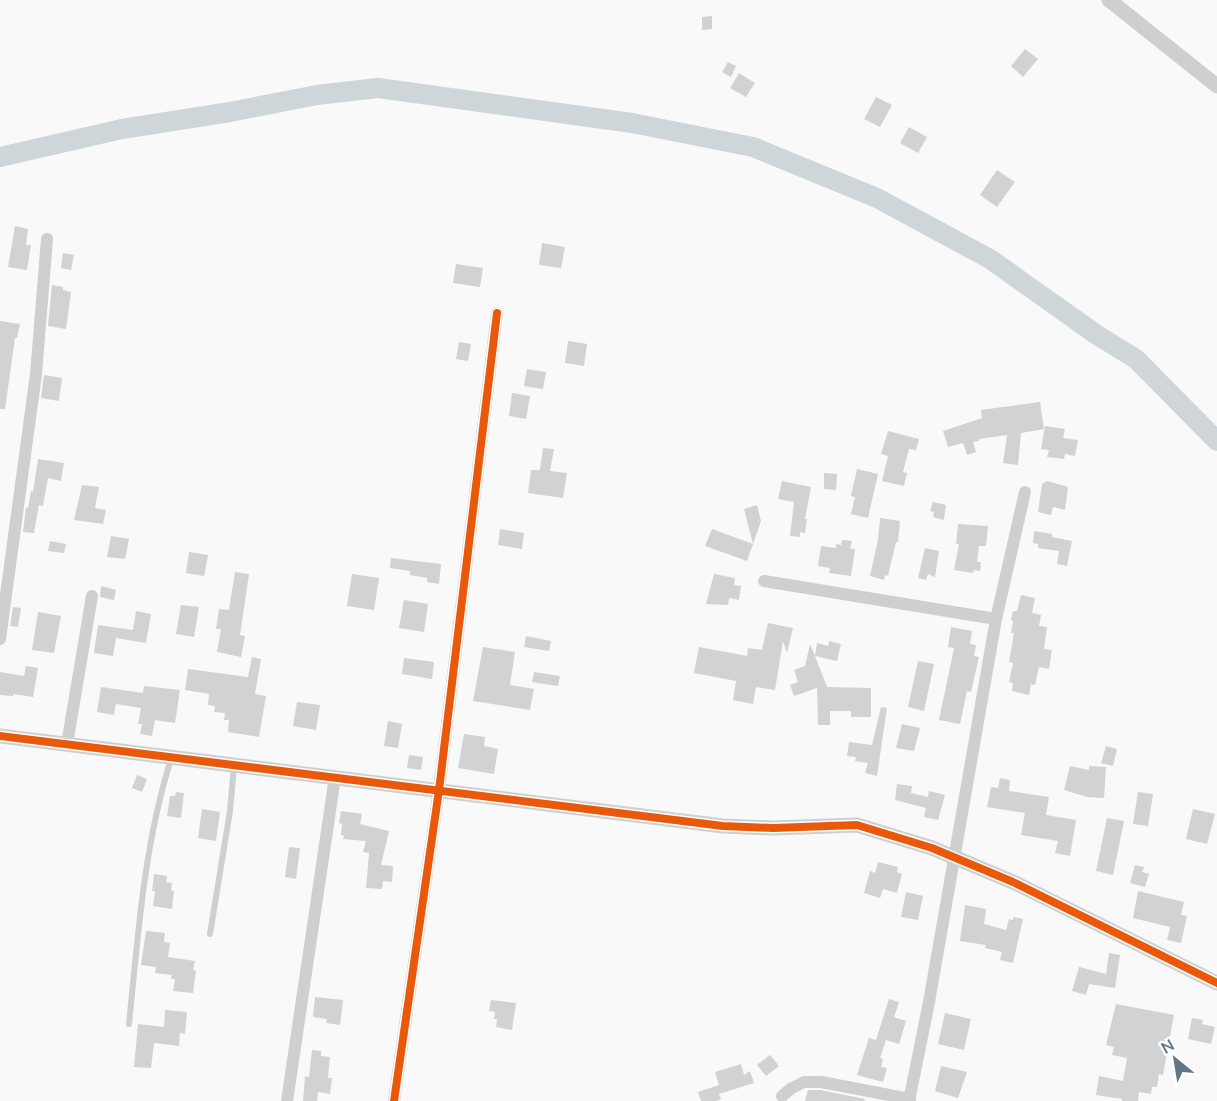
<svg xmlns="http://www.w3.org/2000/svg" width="1217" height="1101" font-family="'Nunito Sans',sans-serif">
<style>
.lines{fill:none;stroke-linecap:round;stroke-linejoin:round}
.river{stroke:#ced6d9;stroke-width:20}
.building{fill:#d0d2d3}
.service{stroke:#cecfd0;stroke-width:6}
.minor{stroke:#cecfd0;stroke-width:12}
.tertiary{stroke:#cecfd0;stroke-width:15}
.cycleway-casing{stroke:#fff;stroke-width:11}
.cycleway{stroke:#e8590c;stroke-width:8}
</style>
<rect width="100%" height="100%" fill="#f9f9f9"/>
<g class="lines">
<path class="river" d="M0,157L122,129L230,112L317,95L378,88L632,123L753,147L877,198L990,259L1097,335L1136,359L1217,441"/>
</g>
<path class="building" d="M712,16V29L702,30V17Z
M1025,49L1038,59L1023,77L1011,66Z
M728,62L736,66L731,77L722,72Z
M739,73L755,83L746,97L730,88Z
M876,97L892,105L880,127L864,119Z
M909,127L927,137L918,153L900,143Z
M997,170L1015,182L997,207L980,195Z
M15,226L28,229L26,245H31L27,270L8,267Z
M542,243L565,247L561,268L539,265Z
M63,253L74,255L71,270L61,268Z
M456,264L483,268L480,287L453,283Z
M52,285L63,287V290L71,292L66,329L48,326Z
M0,321L20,324L17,338H15L5,409H0Z
M568,341L587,344L584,366L565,363Z
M459,342L471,344L468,361L456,359Z
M527,369L546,372L543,389L524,386Z
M44,375L62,378L59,401L41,398Z
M512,393L530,396L526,419L509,416Z
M1040,402L1044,429L1021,433L1018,465L1003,463L1007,435L979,439V441L973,442L976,452L967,455L963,443L948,447L943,431L982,418L981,410Z
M1045,426L1065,429L1063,438L1078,440L1075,456L1065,454L1064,459L1047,457L1049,450L1041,449Z
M888,431L919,439L916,450L909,449L903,472L907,473L904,486L882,481L888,456L881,454Z
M543,448L554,449L550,471L567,473L563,498L528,493L531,470H540Z
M38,459L64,463L61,481L48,478L43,506L39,505L34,533L23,532L26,507L28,508L31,491L33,492Z
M857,469L878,474L868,518L851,514L855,497L851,496Z
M824,473L837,474L836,490L824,489Z
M782,481L811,487L805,519H807L805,533L800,532V537L790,536L794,502L778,499Z
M1047,481L1068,487L1065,510L1053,507L1051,515L1038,512L1042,484Z
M82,485L99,487L95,508L106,510L103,524L74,520Z
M933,502L946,505L944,520L933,517L934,512L930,511Z
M757,505L761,521L753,544L744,509Z
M880,518L900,521L898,542H896L888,576L885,575L884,580L870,576L878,540Z
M958,524L988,526L986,546H979L977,562H981L980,571L974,570L973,573L954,570L959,544H956Z
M500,529L524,533L522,549L498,545Z
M712,529L753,544L747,561L705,546Z
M1034,531L1052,534V537L1072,541L1067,566L1057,564L1059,551L1038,548V544L1033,543Z
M111,536L129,539L125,559L107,557Z
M842,540L852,541L850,549H855L851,576L829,573L830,568L818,566L821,546L836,548V544L841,545Z
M50,541L66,544L64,553L48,551Z
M925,548L939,551L935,577L928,574L926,580L918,578Z
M189,552L208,555L204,576L186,573Z
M391,558L441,564L439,584L427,582V578L410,575V571L390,568Z
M235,572L249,574L240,635L245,636L241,657L217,652L221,629H216L219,609L229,610Z
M352,574L379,578L374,610L347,606Z
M714,574L735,578L734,585L741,586L739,600L729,598L728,605L706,604Z
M101,586L116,590L114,600L100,597Z
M1021,595L1035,598L1032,613L1041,615L1039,626L1047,627L1044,649L1052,650L1049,669L1039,667L1035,685L1031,684L1029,695L1012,691L1013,683L1009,682L1013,663L1009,662L1014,633H1011L1013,622L1011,619L1013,611H1017Z
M404,600L428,604L424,632L399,628Z
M181,605L199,607L194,637L176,634Z
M13,607L21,608L18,627L10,626Z
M136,611L151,614L146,643L116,638L113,656L94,653L98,625L133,630Z
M38,612L61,616L54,653L32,650Z
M768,623L793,628L787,653L783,641L775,690L756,687L753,704L733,700L736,681L694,673L699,647L747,656L748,648L762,650Z
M951,627L972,631L970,644L976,645L974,656L979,657L971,692L967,691L960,724L939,720L954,648L948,647Z
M526,636L551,641L549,651L524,647Z
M829,641L841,644L837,661L815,656L827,687L871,688V717H851V711H830V725H818L817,688L794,696L790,685L798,682L794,670L805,666L810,644L815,656L817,643L828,646Z
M483,647L515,652L510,685L534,689L530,710L473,701Z
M252,657L261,659L255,694L266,696L259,737L228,732L229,720H224L225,713L214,712L215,706L208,705L209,694L185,690L188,669L248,677Z
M404,658L434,662L432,679L402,674Z
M918,661L934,664L924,711L908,707Z
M26,666L38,668L33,697L13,694V696L0,695V672L24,676Z
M534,672L560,676L558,686L532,682Z
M144,686L180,690L175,723L155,720L152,736L140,734L142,724H138L141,708L116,704L114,715L97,712L101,687L143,693Z
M297,702L320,705L316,730L293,726Z
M881,707L887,708L877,776L865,773L868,763L855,761L856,757L847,756L849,742L872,745Z
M388,721L402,724L398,748L384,746Z
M902,724L920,728L914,751L896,748Z
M464,734L485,737L484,746L498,749L494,774L458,768Z
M1106,746L1117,749L1113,766L1101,763Z
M409,755L423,757L421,770L407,768Z
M1070,766L1089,770V766L1106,767L1104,798L1087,797L1064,790Z
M137,775L147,779L142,792L132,788Z
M1000,778L1010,780L1009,791L1049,797L1046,815L1076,820L1070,856L1055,853L1058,841L1021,835L1025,813L987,807L991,787L998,788Z
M897,784L912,786L911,793L928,797L929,791L945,795L938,820L924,817L926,808L895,800Z
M176,792L184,793L181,818L167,816L170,796H175Z
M1138,792L1153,794L1148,826L1133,824Z
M202,809L220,812L216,841L198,838Z
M1193,809L1215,814L1207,844L1186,839Z
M341,811L362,814L360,824L389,831L381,865L393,866L392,882L383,881L382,889L366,888L369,853L363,852L366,841L343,839L344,836L341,835L342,824L339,823Z
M1107,818L1124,821L1113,875L1096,871Z
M289,847L300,848L296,879L285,877Z
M878,862L898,867L897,872L902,874L897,893L883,889L880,898L864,893L870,871L875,873Z
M1135,865L1144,867L1142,872L1149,874L1145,887L1130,883Z
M154,874L167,876L166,882L172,883L171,890L174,891L172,909L153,906L155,891H152Z
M1138,891L1184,902L1181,915L1187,916L1181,943L1167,940L1170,927L1133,918Z
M906,892L923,896L918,920L901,917Z
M965,905L986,909L984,924L1006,930L1009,919L1013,920L1014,917L1023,919L1013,963L1000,960L1002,952L985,948L986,945L960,941Z
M146,931L165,933L164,942L170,943L168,957L195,961L193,970L196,971L193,993L173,991L175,979H171L172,975L155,973L156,967L141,965Z
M1109,953L1120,955L1115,988L1089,984L1086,995L1072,991L1079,967L1106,974Z
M315,997L343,1000L340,1025L326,1023L327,1019L313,1017Z
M889,999L899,1002L894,1017L906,1021L899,1044L886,1040L880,1058L883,1059L881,1067L887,1068L883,1082L857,1075L869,1038L876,1040Z
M491,1000L516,1003L512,1030L496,1027L497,1019H494L495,1012L489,1011Z
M1116,1004L1174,1015L1163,1075L1159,1074L1157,1087H1152L1151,1094L1139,1092L1138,1101H1122V1099L1096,1095L1099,1076L1123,1081L1127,1058L1112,1055L1114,1047L1106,1045Z
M165,1010L187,1012L185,1034L180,1033L179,1046L154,1043L151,1068L134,1067L138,1024L164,1027Z
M945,1013L971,1019L964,1050L938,1044Z
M1192,1018L1203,1020L1202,1024L1215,1027L1211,1044L1188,1039Z
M312,1050L321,1051V1056L330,1057L328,1078H332L330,1094L318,1092L317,1101H303L305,1076L309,1077Z
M770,1055L779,1066L766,1076L757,1065Z
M741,1064L744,1075L750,1071L754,1083L719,1094L721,1099L716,1101H701L698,1092L719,1085L715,1072Z
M941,1066L967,1072L958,1098L935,1091Z
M808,1090H820L865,1099L864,1101H805Z"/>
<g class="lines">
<path class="service" d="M210,934L230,811L234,766
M129,1024C138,935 144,845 171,759"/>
<path class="minor" d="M764,581L996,619
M0,639L36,374L47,239
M67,744L92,596
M782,1096L792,1088L804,1082H821L910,1099
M287,1101L335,777
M394,1101L439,790L497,313
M909,1101L929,1002L996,619L1025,492"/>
<path class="tertiary" d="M1109,0L1217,86
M0,736L723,826L773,828L857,825L932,848L1013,882L1217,983"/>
<defs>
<path id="cycleway" d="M0,736L723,826L773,828L857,825L932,848L1013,882L1217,983
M394,1101L439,790L497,313"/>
</defs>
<use href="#cycleway" class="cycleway-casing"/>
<use href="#cycleway" class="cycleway"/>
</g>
<g transform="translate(1175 1059) rotate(330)" stroke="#ffffff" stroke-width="4.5" paint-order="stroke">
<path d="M0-4.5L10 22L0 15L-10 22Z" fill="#657683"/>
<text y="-9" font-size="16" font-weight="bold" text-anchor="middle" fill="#657683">N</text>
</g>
</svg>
